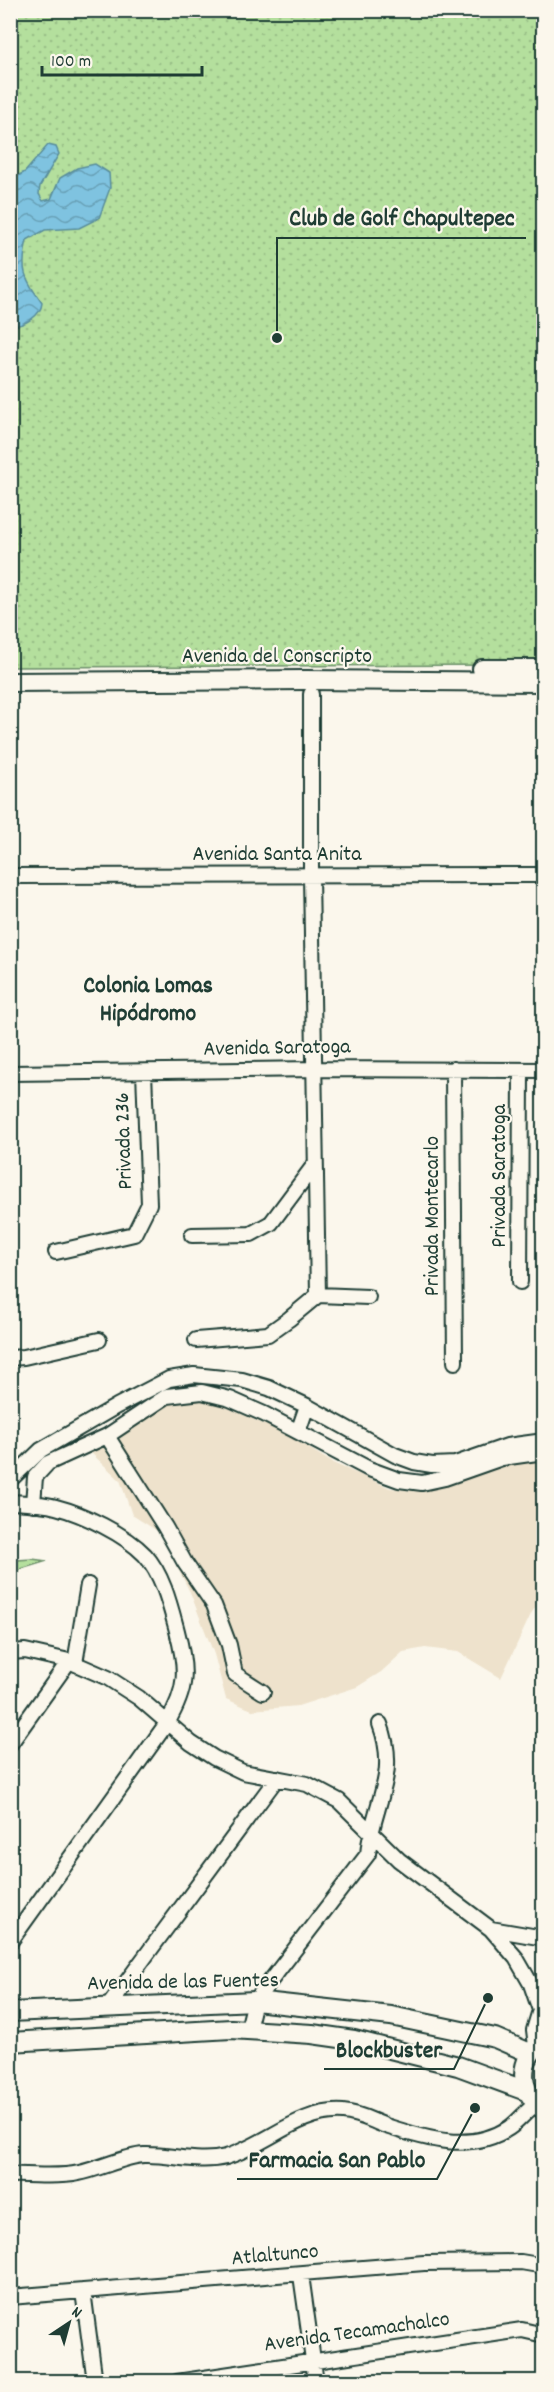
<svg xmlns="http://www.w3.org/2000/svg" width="554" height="2392" font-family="Dekko,sans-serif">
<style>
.built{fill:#eee2cc}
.grass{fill:url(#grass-dots);stroke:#6a8e68;stroke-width:1.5}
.forest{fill:url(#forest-firs);stroke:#6a8e68;stroke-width:1.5}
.water{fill:url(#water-waves);stroke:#598d9b;stroke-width:1.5}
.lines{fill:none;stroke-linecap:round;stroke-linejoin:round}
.minor-casing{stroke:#1f3d34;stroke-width:18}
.secondary-casing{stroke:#1f3d34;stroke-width:22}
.minor{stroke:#fbf7ec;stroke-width:14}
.secondary{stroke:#fbf7ec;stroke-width:18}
.labels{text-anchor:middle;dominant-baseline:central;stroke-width:4.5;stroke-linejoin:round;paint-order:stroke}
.street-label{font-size:22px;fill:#1f3d34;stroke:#fbf7ec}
.neighbourhood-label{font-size:24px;font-weight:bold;fill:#1f3d34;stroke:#fbf7ec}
.leader{fill:none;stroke:#1f3d34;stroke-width:2}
.callout-dot{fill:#1f3d34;stroke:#fbf7ec;stroke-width:2}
.callout-label{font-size:24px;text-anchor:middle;font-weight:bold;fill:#1f3d34;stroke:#fbf7ec;stroke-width:4.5;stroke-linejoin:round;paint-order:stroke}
</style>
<defs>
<pattern id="grass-dots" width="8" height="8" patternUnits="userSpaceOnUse" patternTransform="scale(1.5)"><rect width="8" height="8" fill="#b4df9d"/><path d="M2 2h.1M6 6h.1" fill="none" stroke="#9ac088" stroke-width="1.8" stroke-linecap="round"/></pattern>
<pattern id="forest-firs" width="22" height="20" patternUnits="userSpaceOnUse" patternTransform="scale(1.5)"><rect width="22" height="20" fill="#b4df9d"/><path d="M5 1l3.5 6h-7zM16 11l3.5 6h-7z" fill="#9ac088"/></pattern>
<pattern id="water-waves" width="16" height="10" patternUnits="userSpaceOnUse" patternTransform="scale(1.5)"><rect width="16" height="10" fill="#7fc3e0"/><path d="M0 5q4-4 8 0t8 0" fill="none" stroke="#67a0b6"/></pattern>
</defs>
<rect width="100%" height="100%" fill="#fbf7ec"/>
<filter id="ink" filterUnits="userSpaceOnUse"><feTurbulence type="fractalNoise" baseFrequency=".0167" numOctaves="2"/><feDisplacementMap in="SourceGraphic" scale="12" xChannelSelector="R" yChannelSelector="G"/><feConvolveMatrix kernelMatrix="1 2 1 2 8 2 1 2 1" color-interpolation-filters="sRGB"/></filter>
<g filter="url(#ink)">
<path class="built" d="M208,1399L284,1433L333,1463L390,1488L415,1491L523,1459L543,1456V1598L532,1612L501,1678L458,1652L425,1648L403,1652L381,1672L357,1687L298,1706L252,1710L226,1699L214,1654L190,1592L159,1532L132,1515L120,1480L90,1452L114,1440L120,1431L164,1401Z"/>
<path class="grass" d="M11,11H543V665L11,667Z"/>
<path class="forest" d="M32,1559L47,1561L21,1569L11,1581V1563L17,1560Z"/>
<path class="water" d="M48,145L56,147L59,154L40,186L39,194L43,201L51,199L60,178L77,168L95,164L109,173L110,188L99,218L79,228L45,230L27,240C20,271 24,277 42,303C41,316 24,326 11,326V179L25,172Z"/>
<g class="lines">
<defs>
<path id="minor" d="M311,694V876L318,1295
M10,876L544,875
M453,1069L455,1362
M10,1073L314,1069L544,1070
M192,1235L251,1234L271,1223L315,1164
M56,1252L134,1234L149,1204L144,1072
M520,1282L521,1071
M318,1295L368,1297
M196,1340L268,1334L289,1319L318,1295
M10,1358L24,1357L99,1340
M298,1432L307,1406
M107,1436L165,1527L185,1563L214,1605L229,1645L235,1674L263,1692
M10,1480L41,1450L117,1406L169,1379L194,1375L242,1380L269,1388L307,1406L395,1455L414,1462L432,1465L455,1464L507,1446L544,1441
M10,1502C25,1503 42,1503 56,1507C83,1514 125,1534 145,1555C163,1575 170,1605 177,1631C187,1669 188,1688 167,1723L10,1942
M33,1504L35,1477L48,1463L107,1436L167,1396L202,1392L230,1399L264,1414L369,1469L399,1480L422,1483L445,1478L502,1458L544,1452
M10,1652L25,1651L69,1661L108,1678L139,1698L191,1743L214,1758L243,1772L307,1784L339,1801L399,1860L491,1929L516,1958L531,1984L540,2010L544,2013
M75,1663L88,1585
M10,1744L69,1661
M491,1929L544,1938
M108,2007L277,1778
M248,2029L255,2001L368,1854C372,1804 400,1777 380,1724
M536,2046L534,2030L540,2010
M10,2175C33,2174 57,2178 79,2173C99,2169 125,2156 144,2155C171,2154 198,2164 226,2157C265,2146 300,2109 343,2112C359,2113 372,2121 386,2126C426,2139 471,2153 509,2128C518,2122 526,2111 536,2104
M301,2275L316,2382
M83,2291L95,2382
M10,2297L424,2263L521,2262L544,2266
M177,2382L522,2330L544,2335"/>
<path id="secondary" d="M482,669H544
M10,682L305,680L544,682
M10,2012L255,2001L391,2016L495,2038L530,2053
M544,2041C517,2059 518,2091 544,2110
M10,2042L231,2029L312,2034L354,2040L458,2066L526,2091"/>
</defs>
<use href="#minor" class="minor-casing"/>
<use href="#secondary" class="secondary-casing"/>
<use href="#minor" class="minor"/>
<use href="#secondary" class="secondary"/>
</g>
</g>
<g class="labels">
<g class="street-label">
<text x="277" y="657">Avenida del Conscripto</text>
<text x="277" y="855">Avenida Santa Anita</text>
<text transform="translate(277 1049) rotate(-1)">Avenida Saratoga</text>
<text transform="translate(125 1141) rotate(-92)">Privada 236</text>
<text transform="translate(500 1176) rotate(-90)">Privada Saratoga</text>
<text transform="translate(433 1216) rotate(-90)">Privada Montecarlo</text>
<text transform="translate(183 1983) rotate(-1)">Avenida de las Fuentes</text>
<text transform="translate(275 2256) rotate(-5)">Atlaltunco</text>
<text transform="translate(357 2333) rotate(-8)">Avenida Tecamachalco</text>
</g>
<g class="neighbourhood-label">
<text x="148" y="987">Colonia Lomas<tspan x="148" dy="28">Hipódromo</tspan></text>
</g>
</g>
<path class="leader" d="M277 338L277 238H526M488 1998L454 2069H324M475 2108L437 2179H237"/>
<g class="callout-dot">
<circle cx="277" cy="338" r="6"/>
<circle cx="488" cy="1998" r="6"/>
<circle cx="475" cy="2108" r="6"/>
</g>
<g class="callout-label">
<text x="402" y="225">Club de Golf Chapultepec</text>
<text x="389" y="2057">Blockbuster</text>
<text x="337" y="2167">Farmacia San Pablo</text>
</g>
<rect width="554" height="2392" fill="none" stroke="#fbf7ec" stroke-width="36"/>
<rect x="18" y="18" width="518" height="2356" fill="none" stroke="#1f3d34" stroke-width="2" filter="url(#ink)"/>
<g transform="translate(69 2323) rotate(36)" stroke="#fbf7ec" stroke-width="4.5" paint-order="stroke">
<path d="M0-4.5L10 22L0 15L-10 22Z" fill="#1f3d34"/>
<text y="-9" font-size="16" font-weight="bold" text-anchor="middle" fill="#1f3d34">N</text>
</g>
<path d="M42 66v9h160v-9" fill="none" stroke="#1f3d34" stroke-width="3"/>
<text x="51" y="66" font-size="18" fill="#1f3d34" stroke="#fbf7ec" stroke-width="4.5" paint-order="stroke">100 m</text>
</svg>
